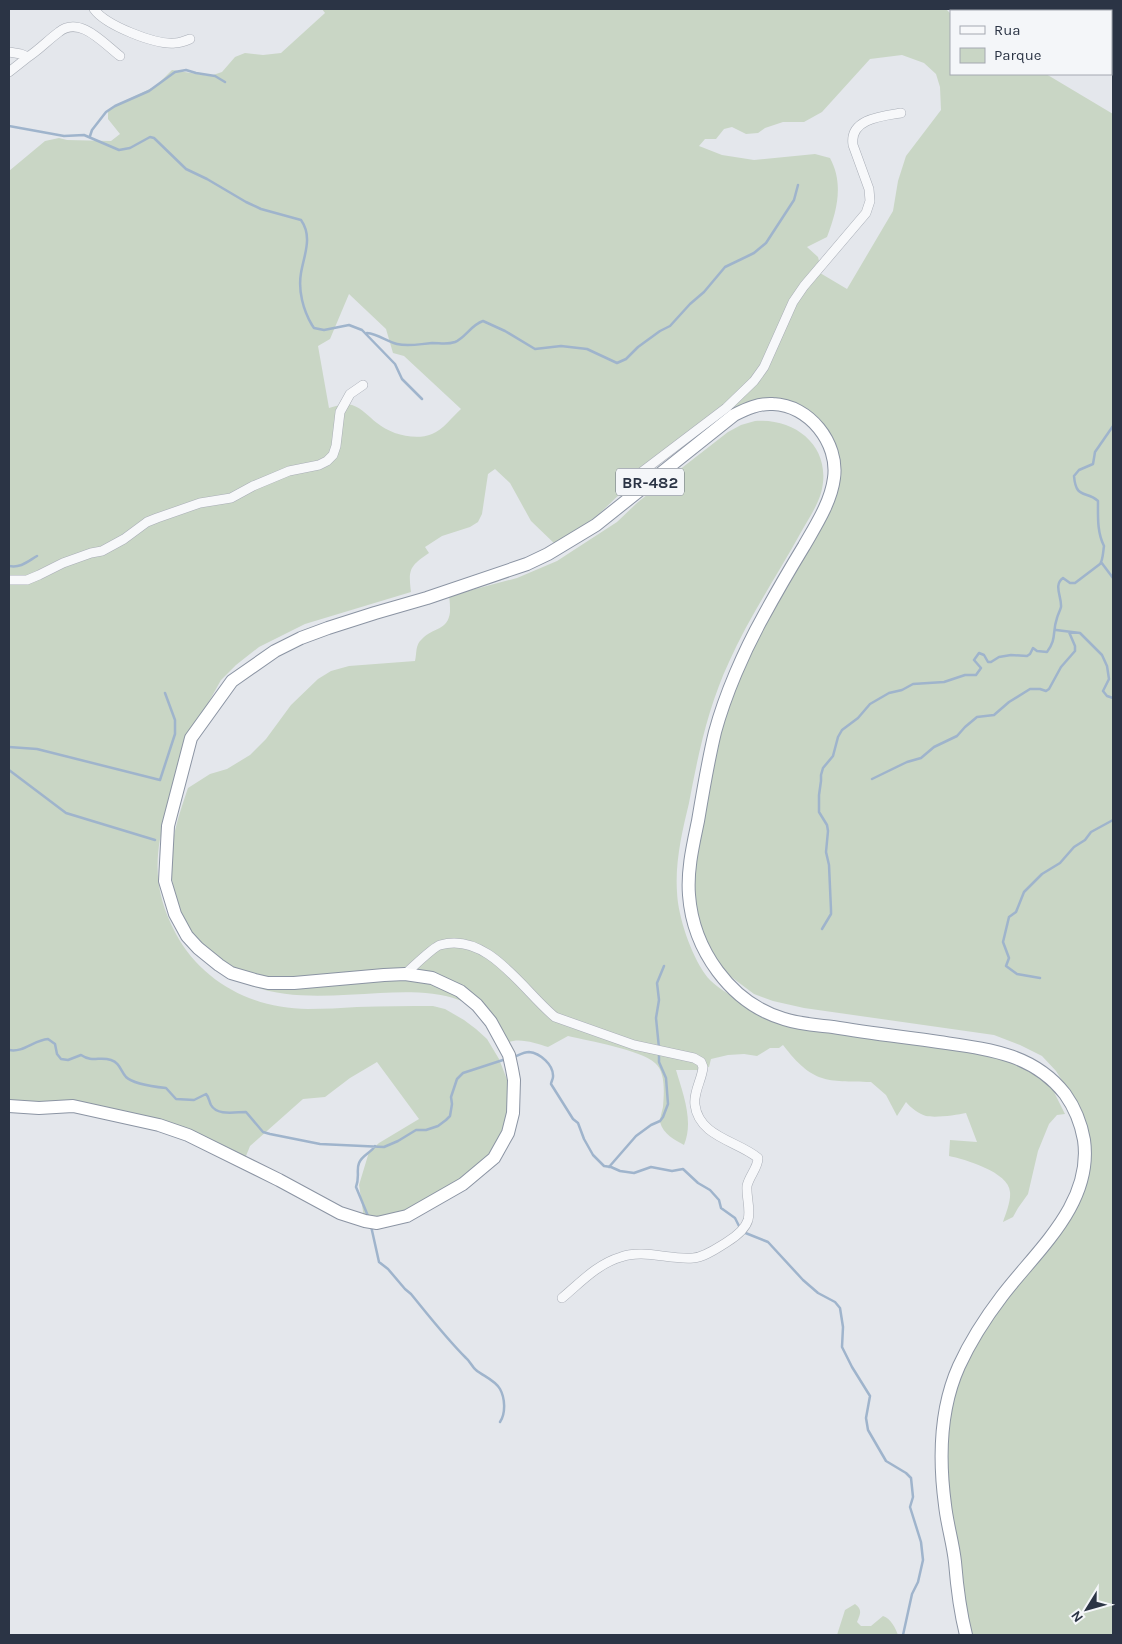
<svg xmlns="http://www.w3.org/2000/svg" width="1122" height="1644" font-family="Karla,sans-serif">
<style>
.green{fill:#c9d6c5;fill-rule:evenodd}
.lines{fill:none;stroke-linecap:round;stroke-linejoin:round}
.stream{stroke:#9fb4cc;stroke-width:2.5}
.minor-casing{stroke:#a9aeb7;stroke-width:10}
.highway-casing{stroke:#8b94a3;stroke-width:14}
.minor{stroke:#f7f8fa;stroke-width:9}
.highway{stroke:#fff;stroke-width:12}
.labels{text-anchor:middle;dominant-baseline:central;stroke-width:4.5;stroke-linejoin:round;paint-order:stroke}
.shield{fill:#f4f6f9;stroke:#676e7b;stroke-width:1}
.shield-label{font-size:16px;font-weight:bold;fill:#2b3445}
</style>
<rect width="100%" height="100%" fill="#e4e7ec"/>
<path class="green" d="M322,9H946L951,14V74H1046L1113,114V1635H969L949,1510L946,1459L952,1400L973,1343L1062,1222L1084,1162L1066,1087L1056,1071L1042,1056L1020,1045L994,1035L804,1008L773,1001L754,994L726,973L701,938L689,889L718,723L839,465L800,410L743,405L722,412L624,490L598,515L557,546L531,521L510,483L495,469L488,474L482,514L478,522L470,527L442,536L425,547L429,553C410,566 408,569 411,592L305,624L259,647L236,665L221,680L196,725L160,839C154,874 159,902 176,934C202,982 253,1009 308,1009C324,1009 341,1008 357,1007C383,1006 408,1006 433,1006L445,1009L464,1020L476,1029L487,1039L499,1059L508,1082L509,1123L479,1170L398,1216L364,1218L359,1185L369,1152L379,1143L419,1119L377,1062L350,1078L325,1097L303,1099L250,1146L244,1161L151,1120L9,1101V171L45,141L59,138L67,140L111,141L120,134L108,119V111L112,107L156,86L172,70L210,76L222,72L235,57L245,53L263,55L281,53L325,13ZM902,55L924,63L936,74L940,87L941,110L906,156L898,181L893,211L847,289L815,270L819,261L818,257L807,247L827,237C837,211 844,184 830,158L815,154L754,160L722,155L699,146L705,139H716L724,129L732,127L746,134L758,133L765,128L783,122H804L822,112L870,59ZM349,294L386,329L393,353L404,356L461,409C452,417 443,430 432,434C415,441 390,434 377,423C369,417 362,408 352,405C346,403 336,406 329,408L318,346L330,339Z
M755,421C798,418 833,449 821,493C817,507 807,521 800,534C777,576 749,617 729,662C708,707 698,755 689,803C682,832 675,862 677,892C678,917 691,954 705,974C717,991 745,1003 764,1012L997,1049L1050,1084L1065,1114L1057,1115L1049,1124L1038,1151L1028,1194L1018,1208L1013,1217L1003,1222C1006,1213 1011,1201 1010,1192C1009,1172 964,1159 949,1156L950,1140L977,1142L966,1113C957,1115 936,1118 926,1116C919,1114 911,1108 906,1102L897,1116L886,1095L871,1082C826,1081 813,1084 783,1045L779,1048H770L757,1056L744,1054L728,1055L711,1059L709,1067L698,1070H676C683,1094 694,1121 684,1145C675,1140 663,1134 660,1122C660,1118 662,1111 663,1107C664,1094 666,1072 655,1063C641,1050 589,1041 568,1036L548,1047C535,1043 519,1037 506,1043C493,1030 476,1006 459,1000C434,991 406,992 380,993C305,997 232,1007 190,930C161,876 169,843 188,788L210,774L227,769L250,755L266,739L291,705L318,679L331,671L349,666L415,661C417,653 415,645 422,639C433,627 448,631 450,612C450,606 450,602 449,596L517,578L557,561L617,522L638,502L728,432L741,425Z
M855,1604C863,1610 860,1614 857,1622L861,1626H871L883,1616C891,1619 895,1627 898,1635H837L845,1610Z"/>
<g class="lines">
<path class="stream" d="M9,126L64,136L84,135L119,150L130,148L150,137L154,138L186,169L207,179L246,202L261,209L301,220C313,237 304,255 301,273C298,290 303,310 312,325L314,328L324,330L349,325L362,330L395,364L402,379L422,399
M90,136L92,130L106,112L115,106L149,91L175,72L186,70L196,73L215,76L225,82
M367,333C378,334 386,341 397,344C409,347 419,344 432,343C440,343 447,345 455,342C466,337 471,325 483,321L505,331L535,349L561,346L587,349L617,363L626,359L638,347L660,331L670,326L690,304L704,292L725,267L754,253L766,243L794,200L798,185
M1101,562L1113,578
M9,566C21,568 27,562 37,556
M1056,630L1080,633L1102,655L1107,666L1109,679L1103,691L1107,696L1113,698
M9,747L37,749L160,780L175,734V720L165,693
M9,770L66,813L155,840
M872,779L907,762L921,758L934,747L957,736L965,727L977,717L994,715L1009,702L1030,689H1040L1046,691L1049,689L1061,667L1075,651V646L1069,632
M822,929L831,914V910L829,865L826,852L828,831L827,825L819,812V795L821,781V775L823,768L833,756L838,737L842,730L858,718L870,704L889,693L902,690L913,684L944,682L965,675H976L981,668L974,660L979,653L984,655L988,662H991L999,657L1011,655L1027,656L1030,654L1033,648L1037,651L1047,652C1057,639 1052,632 1057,618C1058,614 1060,611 1061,607C1062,597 1053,585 1063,578L1070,583H1075L1100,564C1103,560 1103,552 1104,546C1097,532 1098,517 1098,501C1086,490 1076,500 1074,476L1079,470L1093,464L1095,452L1113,426
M1040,978L1017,974L1006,966L1009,958L1003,942L1009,917L1016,912L1024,892L1042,874L1060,863L1074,847L1085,840L1091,832L1113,820
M659,1048L656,1018L659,1000L657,983L664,966
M9,1050C23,1053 34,1040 48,1039L55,1044L57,1054L61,1059L68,1060L81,1055C93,1063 99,1056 111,1060C120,1063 120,1070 126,1077C133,1084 157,1087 166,1088L176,1099L194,1100L206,1094C209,1097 209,1101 211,1105C217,1116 235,1112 246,1112L263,1132L270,1134L320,1144L384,1147L398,1141L416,1130H426L438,1126L446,1120L450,1116L452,1104L451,1097L457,1079L463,1073L506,1059
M514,1057C519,1055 524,1052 529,1052C540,1053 554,1065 553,1077C553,1079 551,1082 551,1084L573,1119L578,1123L584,1139L593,1155L604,1166L611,1167L620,1171L634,1173L651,1167L672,1171L683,1169L698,1183L710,1190L719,1200L721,1208L735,1218L740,1228
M609,1167L636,1136L651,1125L660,1121L663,1117L668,1104L666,1078L659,1062V1054
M368,1216L356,1187C360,1177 356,1170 359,1163C362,1155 371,1153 375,1146
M371,1226L379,1262L388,1269L405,1289L411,1294C429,1316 446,1338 466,1358C470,1361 472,1367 476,1370C483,1376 495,1380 500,1389C505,1398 506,1413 500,1422
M743,1232L768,1242L803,1280L818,1293L835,1302L840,1308L843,1327L842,1347L852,1367L870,1396L866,1418L868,1430L886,1461L906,1473L911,1478L913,1497L910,1507L921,1542L923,1560L918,1582L912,1594L903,1635"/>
<defs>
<path id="minor" d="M94,9C105,25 155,45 175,43C180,43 185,41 190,39
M9,52L21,54L28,57C40,49 48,40 59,32C80,15 104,44 120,56
M9,72L28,57
M635,494L633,484L639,474L726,408L754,381L764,367L793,302L804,286L866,213L870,201L869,189L853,145C849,119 882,116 901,113
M9,580H27L39,575L63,563L91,553L102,551L124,539L147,522L157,518L200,503L231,498L253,486L289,471L319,465L327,461L333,455L336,446L340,412L350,394L363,385
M405,974C412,968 433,947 440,945C488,931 523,991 555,1017L634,1045L694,1058L701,1062L703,1067C702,1080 693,1092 695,1105C699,1137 738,1141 758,1158C758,1168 749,1176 747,1186C746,1197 751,1209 748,1220C745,1230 735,1237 727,1242C717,1248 705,1257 693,1258C670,1260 643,1249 621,1257C597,1264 580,1283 562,1298"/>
<path id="highway" d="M9,1106L39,1108L73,1106L159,1125L188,1135L279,1180L340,1213L365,1221L377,1223L407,1216L463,1184L494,1158L508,1133L513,1113L514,1080L512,1069L509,1055L491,1022L477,1005L460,991L432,978L405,974L384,975L294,983H268L255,980L231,973L219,965L198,948L187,936L175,914L165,881L168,826L191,738L232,681L275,651L301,638L328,628L375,613L427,598L527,564L548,554L596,525L734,415C746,409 759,403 773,404C809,405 839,443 834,478C831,502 816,525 804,546C790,569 776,593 763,617C744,651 725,695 715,732C708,761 703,791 698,821C693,845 687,870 689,895C693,949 730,1003 784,1019C799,1024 816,1025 833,1027C868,1033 904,1037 939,1042C987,1049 1033,1053 1065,1094C1075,1108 1081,1123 1084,1140C1093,1204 1037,1250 1002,1296C986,1317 970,1342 959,1366C940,1408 939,1460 945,1505C947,1524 953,1543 955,1562C957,1587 960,1611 966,1635"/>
</defs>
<use href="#minor" class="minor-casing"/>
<use href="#highway" class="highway-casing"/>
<use href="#minor" class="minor"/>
<use href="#highway" class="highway"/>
</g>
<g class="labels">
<rect class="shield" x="616" y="468.5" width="68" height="27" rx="4"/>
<g class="shield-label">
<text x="650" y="482">BR-482</text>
</g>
</g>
<rect width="1122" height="1644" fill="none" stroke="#2b3445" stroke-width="20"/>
<rect x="950" y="10" width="162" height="65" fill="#f4f6f9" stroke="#a4a8b1"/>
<rect x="960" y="26" width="25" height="8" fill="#f7f8fa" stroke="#a4a8b1"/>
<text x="994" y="35" font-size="15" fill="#2b3445">Rua</text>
<rect x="960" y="48" width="25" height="15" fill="#c9d6c5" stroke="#a4a8b1"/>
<text x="994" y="60" font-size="15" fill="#2b3445">Parque</text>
<g transform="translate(1087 1609) rotate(233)" stroke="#f4f6f9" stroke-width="4" paint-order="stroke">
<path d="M0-4L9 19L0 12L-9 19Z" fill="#2b3445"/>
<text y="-8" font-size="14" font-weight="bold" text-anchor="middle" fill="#2b3445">N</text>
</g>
</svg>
